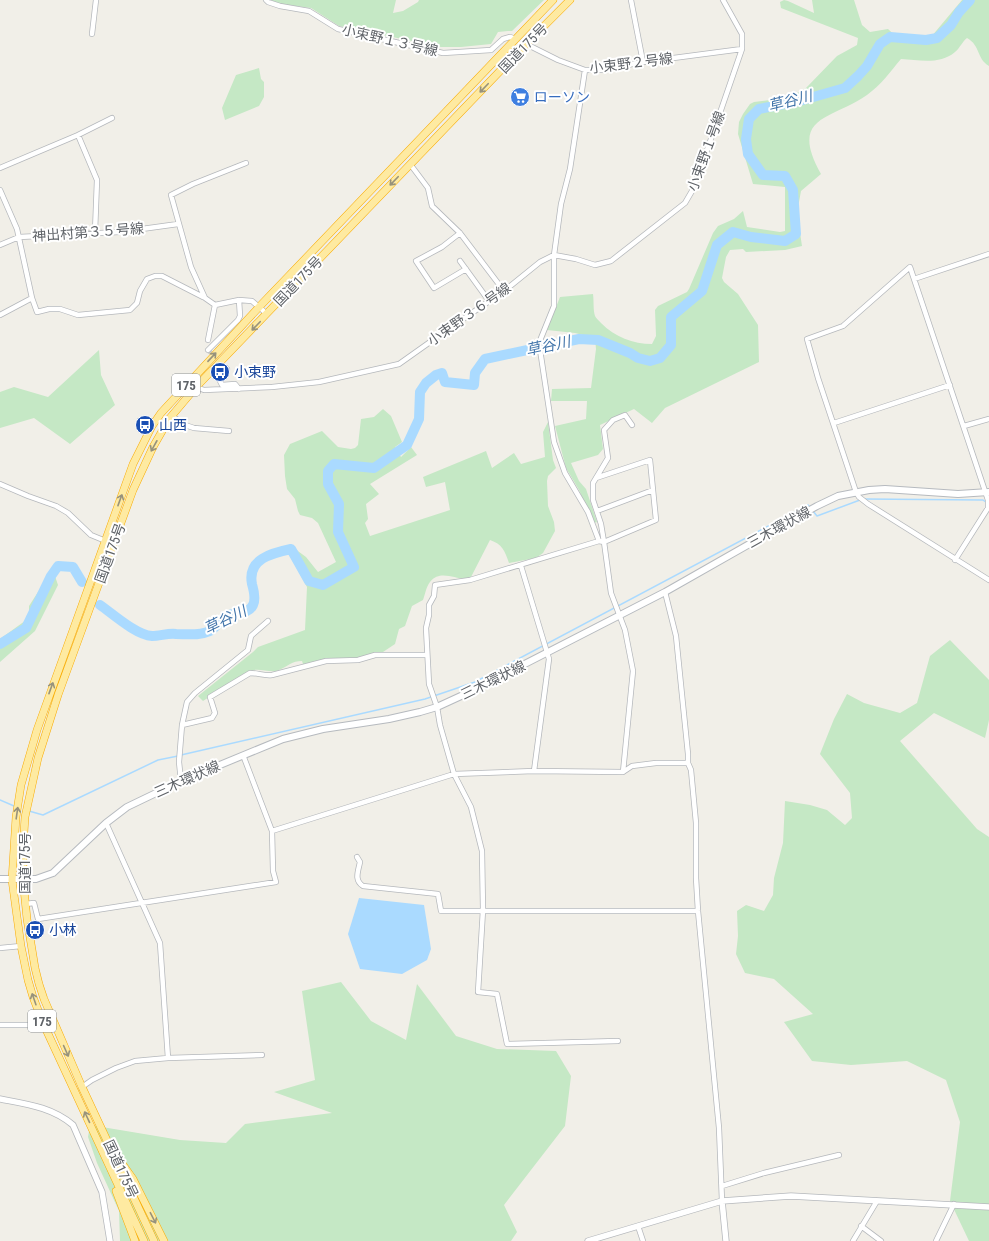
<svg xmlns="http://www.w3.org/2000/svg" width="989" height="1241" font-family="'Roboto Condensed','Noto Sans JP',sans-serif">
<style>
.green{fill:#c5e8c5}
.water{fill:#aadaff}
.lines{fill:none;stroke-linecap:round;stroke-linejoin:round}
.stream{stroke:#aadaff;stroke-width:1.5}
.river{stroke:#aadaff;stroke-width:10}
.minor-tunnel{stroke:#ccccc8;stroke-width:4.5;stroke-dasharray:4.5 2;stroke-linecap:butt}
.minor-casing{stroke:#b5b8bc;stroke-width:6}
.tertiary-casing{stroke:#b5b8bc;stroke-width:7}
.secondary-casing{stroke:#b6babf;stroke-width:8}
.trunk-casing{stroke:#f9ab00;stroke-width:8}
.minor{stroke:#fff;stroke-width:4.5}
.tertiary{stroke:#fff;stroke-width:5.5}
.secondary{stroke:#fff;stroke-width:6}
.trunk{stroke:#feeaa1;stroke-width:7}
.oneway{stroke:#97927c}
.labels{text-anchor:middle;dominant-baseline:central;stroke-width:4;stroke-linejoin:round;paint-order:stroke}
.shield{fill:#fff;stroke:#8f9295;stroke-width:1}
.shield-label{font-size:13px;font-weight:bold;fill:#5f6368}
.street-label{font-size:14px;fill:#5f6368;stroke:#fff}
.shop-label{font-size:14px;fill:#366cbe;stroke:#fff;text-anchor:start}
.transit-label{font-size:14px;fill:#164399;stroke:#fff;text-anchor:start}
.water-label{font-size:15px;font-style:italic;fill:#4174aa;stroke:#fff}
</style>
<rect width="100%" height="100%" fill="#f1efe8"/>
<path class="green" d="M270,0H396L393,13L403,11L418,2L419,0H544L512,31H508L498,32L491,44L461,47H441L339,26L311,8L281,4Z
M784,0L788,1L814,13L812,0H854L862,25L870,32L888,29L901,41L922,44L926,43L962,0H989V66C976,58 981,46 967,38C962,42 960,48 955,52C940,65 919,60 901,59C890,72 881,85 867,95C832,120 788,115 821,174L801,191L797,213L802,246L785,250L746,252L743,249L730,250L726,257L722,278L724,282L738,294L758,325L759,362L665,408L652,423L634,409L600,425L603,449L598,455L571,463L579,481L586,489L597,522L594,523L579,490L566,468L555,426L586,419L587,401H551L552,389L591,388L596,349L595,338L575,333L547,330L560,297L593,294C594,301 593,310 595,316C596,318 599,321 601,323C615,337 633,344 652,344L656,336L655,310L658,306L687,292L689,289L713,233L718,226L734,219L743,211L747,227L780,232L785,231V187L753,184L738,134L739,122L743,114L750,104L754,102L787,98L805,89L837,56L857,45L858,38L781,8L780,2Z
M259,68L261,79L264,82V97L259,106L225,120L222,108L236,75Z
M99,350L101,375L115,405L70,444L34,418L0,428V392L14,387L48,397Z
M383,409L391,416L402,442L395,447L401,457L411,447L417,455L370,484L379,494L366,504L368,519L365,523L370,536L450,510L445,482L426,487L423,477L486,451L492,468L514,453L521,464L545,457L543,432L548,422L553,460L556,468L548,476L547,481L548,506L554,522L555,531L543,553L536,558L509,563C505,551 502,544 490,540L471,577C461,584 442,567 430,582C426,587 425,595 423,600L412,606L405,626L399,629L395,644L383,652L357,659L303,664L302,661C292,661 288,666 279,670C271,674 259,667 251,671C236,678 217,692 203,701L198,696L253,652L258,647L305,630L307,587L285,547L291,546L306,557L318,572L336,562L318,523L312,518L300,515L298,511L295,499L287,489L285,476L284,455L290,444L322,431L338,447L351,449L355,448L358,445L361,419L374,417Z
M49,575L55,576L58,585L35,631L0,662V639L29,618V606Z
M950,640L989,680V720L985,738L934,713L900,741L977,829L989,837V1241H969L950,1201L960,1122L946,1080L907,1061L851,1065L812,1061L784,1022L813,1014L774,979L745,973L736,954L738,936L737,911L746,905L764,911L773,895L774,878L783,843L785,801L810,805L827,810L845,825L852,818L850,793L820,754L834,719L847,694L864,703L900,713L917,703L930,656Z
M341,982L371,1021L406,1040L417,984L456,1036L497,1049L556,1051L571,1076L565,1126L504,1205L517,1232L511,1241H120L119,1211L97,1163L88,1137L90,1125L180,1140L226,1143L245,1124L332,1113L274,1092L315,1080L302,991Z"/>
<path class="water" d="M359,898L424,905L431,949L427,960L402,974L360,969L348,934Z"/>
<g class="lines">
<path class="stream" d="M864,499L983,500L987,503
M813,511L817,516L860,500
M181,755L425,699L475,682L808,505L811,508
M0,800L14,806
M29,811L43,815L158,760L178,756"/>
<path class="river" d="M100,605C113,614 136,635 152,636C160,636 168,633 176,634C187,634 199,636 210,631C217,627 221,618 229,615C237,612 248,615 253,605C256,599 254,591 252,584C247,559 272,553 291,549L309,581L323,585L354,567L338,532L339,504L328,484V471L334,464L374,468L407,445L419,419L420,392L426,383L436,375L442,373L445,382L474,385L475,373L485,359L579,339L598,340L630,353L638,358L650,361L660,358L671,345V317L702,291L717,245L733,232L751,237L785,241L796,234L793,190L785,176L763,175L748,154L746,139L749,119L759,109L799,101L845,88L858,76L867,66L880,44L890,37L926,40L937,38L951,25L959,12L970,0
M0,644L26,628L51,576L58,566L73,567L82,582"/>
<path class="minor-tunnel" d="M208,350L227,369"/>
<defs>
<path id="minor" d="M266,0L268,2L280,6L309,11L338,29L443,53L491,50L503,39L510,37L516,39
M631,0L643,62
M92,34L96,0
M526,44L558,60L585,70H601L643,62L742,49
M78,135L112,118
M410,164L428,188L432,206L460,233L504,291
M0,168L78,135L97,180L95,232
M0,190L17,229L32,298L0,315
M460,233L442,247L416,261L434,288L466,269
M0,245L19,237L120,232L178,224
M460,261L489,301
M914,279L989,254
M32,298L37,312L49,309H60L78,315L130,310L137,303L140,291L147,279L155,276H162L203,297
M215,305L239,300
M208,340L215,305L205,298L191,267L171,195L193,184L246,163
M208,350L238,320L240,316L239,300L252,301L267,314
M227,369L219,379L222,385L235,384L239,389
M196,387L204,390L272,387L319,382L399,364L447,330L504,291L540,262L554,255L561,204L570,169L585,70
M172,416L185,425L194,428L229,431
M834,423L950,385
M964,426L989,419
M596,478L650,460L656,520L604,542
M0,484L28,496L56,506L68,513L91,535L113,544
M597,511L653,490
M599,541L470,580L435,585L434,596L429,605V615L426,628L429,684L437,707L440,725L454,774L471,807L482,851L483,910L478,992L497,994L507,1044L618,1041
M604,542L599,541L588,512L565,473L554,442L539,343L554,306V255L576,259L595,265L611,261L685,203L692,191L711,139L742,49V34L723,0
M955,560L988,508V500L910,267L843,326L807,339L818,378L856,492L859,497L868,504L989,580
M521,566L549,659L534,771
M665,592L676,636L688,754V763L691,770L696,823V878L698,911L719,1128L722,1201
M182,725L212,718L215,713L210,697L250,673C258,673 264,676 272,675L326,661L358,660L375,655H427
M623,772L633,671L625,630L611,593L604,542L601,524L593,500V483L608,458L604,430L613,420L625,415L632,425
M181,781L179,762L182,725L187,702L195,693L248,650L251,636L268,621
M106,823L160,943L168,1058
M272,831L454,774L534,771L623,772L632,766L656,763H688
M357,857L360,862C358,872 354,880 363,886L438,894L441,911H698
M25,904L34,903L38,919L276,882L273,871L272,831L243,755
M0,948L21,946
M0,1025H35L53,1020
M82,1087L92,1080L116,1068L135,1061L168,1058L262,1055
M722,1186L764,1173L839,1155
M638,1226L643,1241
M861,1226L881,1241
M853,1241L877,1201
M936,1241L954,1204"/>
<path id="tertiary" d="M0,1099C26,1104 52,1107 73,1125L102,1192L110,1241
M722,1201L726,1241
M588,1241L722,1201L791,1196L989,1207"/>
<path id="secondary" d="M0,879H36L53,873L106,823L127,807L181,781L283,739L323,729L389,719L420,712L437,707L474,690L665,592L774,530L817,506L838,496L869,490L885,489L958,494L989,492"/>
<path id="trunk" d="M121,1162L133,1179L164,1241
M116,1191L135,1241
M144,1241L43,1023L33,997L28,980L21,946L12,880L16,817L21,785L37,730L133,464L152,426L161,413L260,306L553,0
M154,1241L82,1087L44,999L39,984L35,968L27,919L23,879V848L25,817L38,758L58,695L133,490L153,447L169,419L196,387L526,44L570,0"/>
</defs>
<use href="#minor" class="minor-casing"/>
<use href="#tertiary" class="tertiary-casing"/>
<use href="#secondary" class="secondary-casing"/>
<use href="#trunk" class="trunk-casing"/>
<use href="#minor" class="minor"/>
<use href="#tertiary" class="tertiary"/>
<use href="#secondary" class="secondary"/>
<use href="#trunk" class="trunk"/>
</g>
<defs><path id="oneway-shaft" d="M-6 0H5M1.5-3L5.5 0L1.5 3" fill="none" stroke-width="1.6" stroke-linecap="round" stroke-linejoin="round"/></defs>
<g class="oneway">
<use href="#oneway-shaft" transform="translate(484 88) rotate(134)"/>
<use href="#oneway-shaft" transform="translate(394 181) rotate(134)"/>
<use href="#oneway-shaft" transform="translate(256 326) rotate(134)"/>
<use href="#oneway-shaft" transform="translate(212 357) rotate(-47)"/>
<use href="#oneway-shaft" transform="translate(154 446) rotate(119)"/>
<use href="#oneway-shaft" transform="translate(120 500) rotate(-70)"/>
<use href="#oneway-shaft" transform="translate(51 688) rotate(-70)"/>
<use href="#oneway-shaft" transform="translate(17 813) rotate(-82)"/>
<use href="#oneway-shaft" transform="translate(34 999) rotate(-109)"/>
<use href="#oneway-shaft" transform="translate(66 1051) rotate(66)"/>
<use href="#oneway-shaft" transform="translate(87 1117) rotate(-115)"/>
<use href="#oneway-shaft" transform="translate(153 1218) rotate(63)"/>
</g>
<defs>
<symbol id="supermarket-disc" viewBox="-11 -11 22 22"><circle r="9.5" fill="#3f7fe0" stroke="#fff"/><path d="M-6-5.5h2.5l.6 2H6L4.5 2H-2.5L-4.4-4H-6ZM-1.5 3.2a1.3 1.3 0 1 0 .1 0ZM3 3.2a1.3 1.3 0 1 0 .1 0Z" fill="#fff"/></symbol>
<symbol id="bus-disc" viewBox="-11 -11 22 22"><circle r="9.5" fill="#1a4fb4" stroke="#fff"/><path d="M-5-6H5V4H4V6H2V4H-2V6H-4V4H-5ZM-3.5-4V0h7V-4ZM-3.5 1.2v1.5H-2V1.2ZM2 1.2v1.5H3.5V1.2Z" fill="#fff"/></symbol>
</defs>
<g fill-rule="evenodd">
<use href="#supermarket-disc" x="509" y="86" width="22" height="22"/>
<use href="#bus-disc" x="209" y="361" width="22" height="22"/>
<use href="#bus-disc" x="134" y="414" width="22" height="22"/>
<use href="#bus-disc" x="24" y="919" width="22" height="22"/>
</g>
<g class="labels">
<g class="shield">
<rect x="172" y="374" width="28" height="22" rx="3"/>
<rect x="28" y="1010" width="28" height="22" rx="3"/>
</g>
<g class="shield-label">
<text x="186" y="385">175</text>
<text x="42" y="1021">175</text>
</g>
<g class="street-label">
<text transform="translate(390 40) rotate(13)">小束野１３号線</text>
<text transform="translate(523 48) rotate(-46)">国道175号</text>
<text transform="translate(631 63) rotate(-7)">小束野２号線</text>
<text transform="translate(706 151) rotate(-70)">小束野１号線</text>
<text transform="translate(88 232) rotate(-4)">神出村第３５号線</text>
<text transform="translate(298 281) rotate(-46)">国道175号</text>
<text transform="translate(469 314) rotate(-35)">小束野３６号線</text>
<text transform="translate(779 527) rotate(-29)">三木環状線</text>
<text transform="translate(110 553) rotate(-70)">国道175号</text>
<text transform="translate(493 680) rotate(-26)">三木環状線</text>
<text transform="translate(187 779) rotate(-24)">三木環状線</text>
<text transform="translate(25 863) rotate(-90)">国道175号</text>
<text transform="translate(121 1169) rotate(65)">国道175号</text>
</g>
<g class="shop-label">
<text x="534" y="97">ローソン</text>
</g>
<g class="transit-label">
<text x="234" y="372">小束野</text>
<text x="159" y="425">山西</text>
<text x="49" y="930">小林</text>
</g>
<g class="water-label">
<text transform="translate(790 101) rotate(-14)">草谷川</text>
<text transform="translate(548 346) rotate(-12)">草谷川</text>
<text transform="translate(225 620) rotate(-26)">草谷川</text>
</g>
</g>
</svg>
